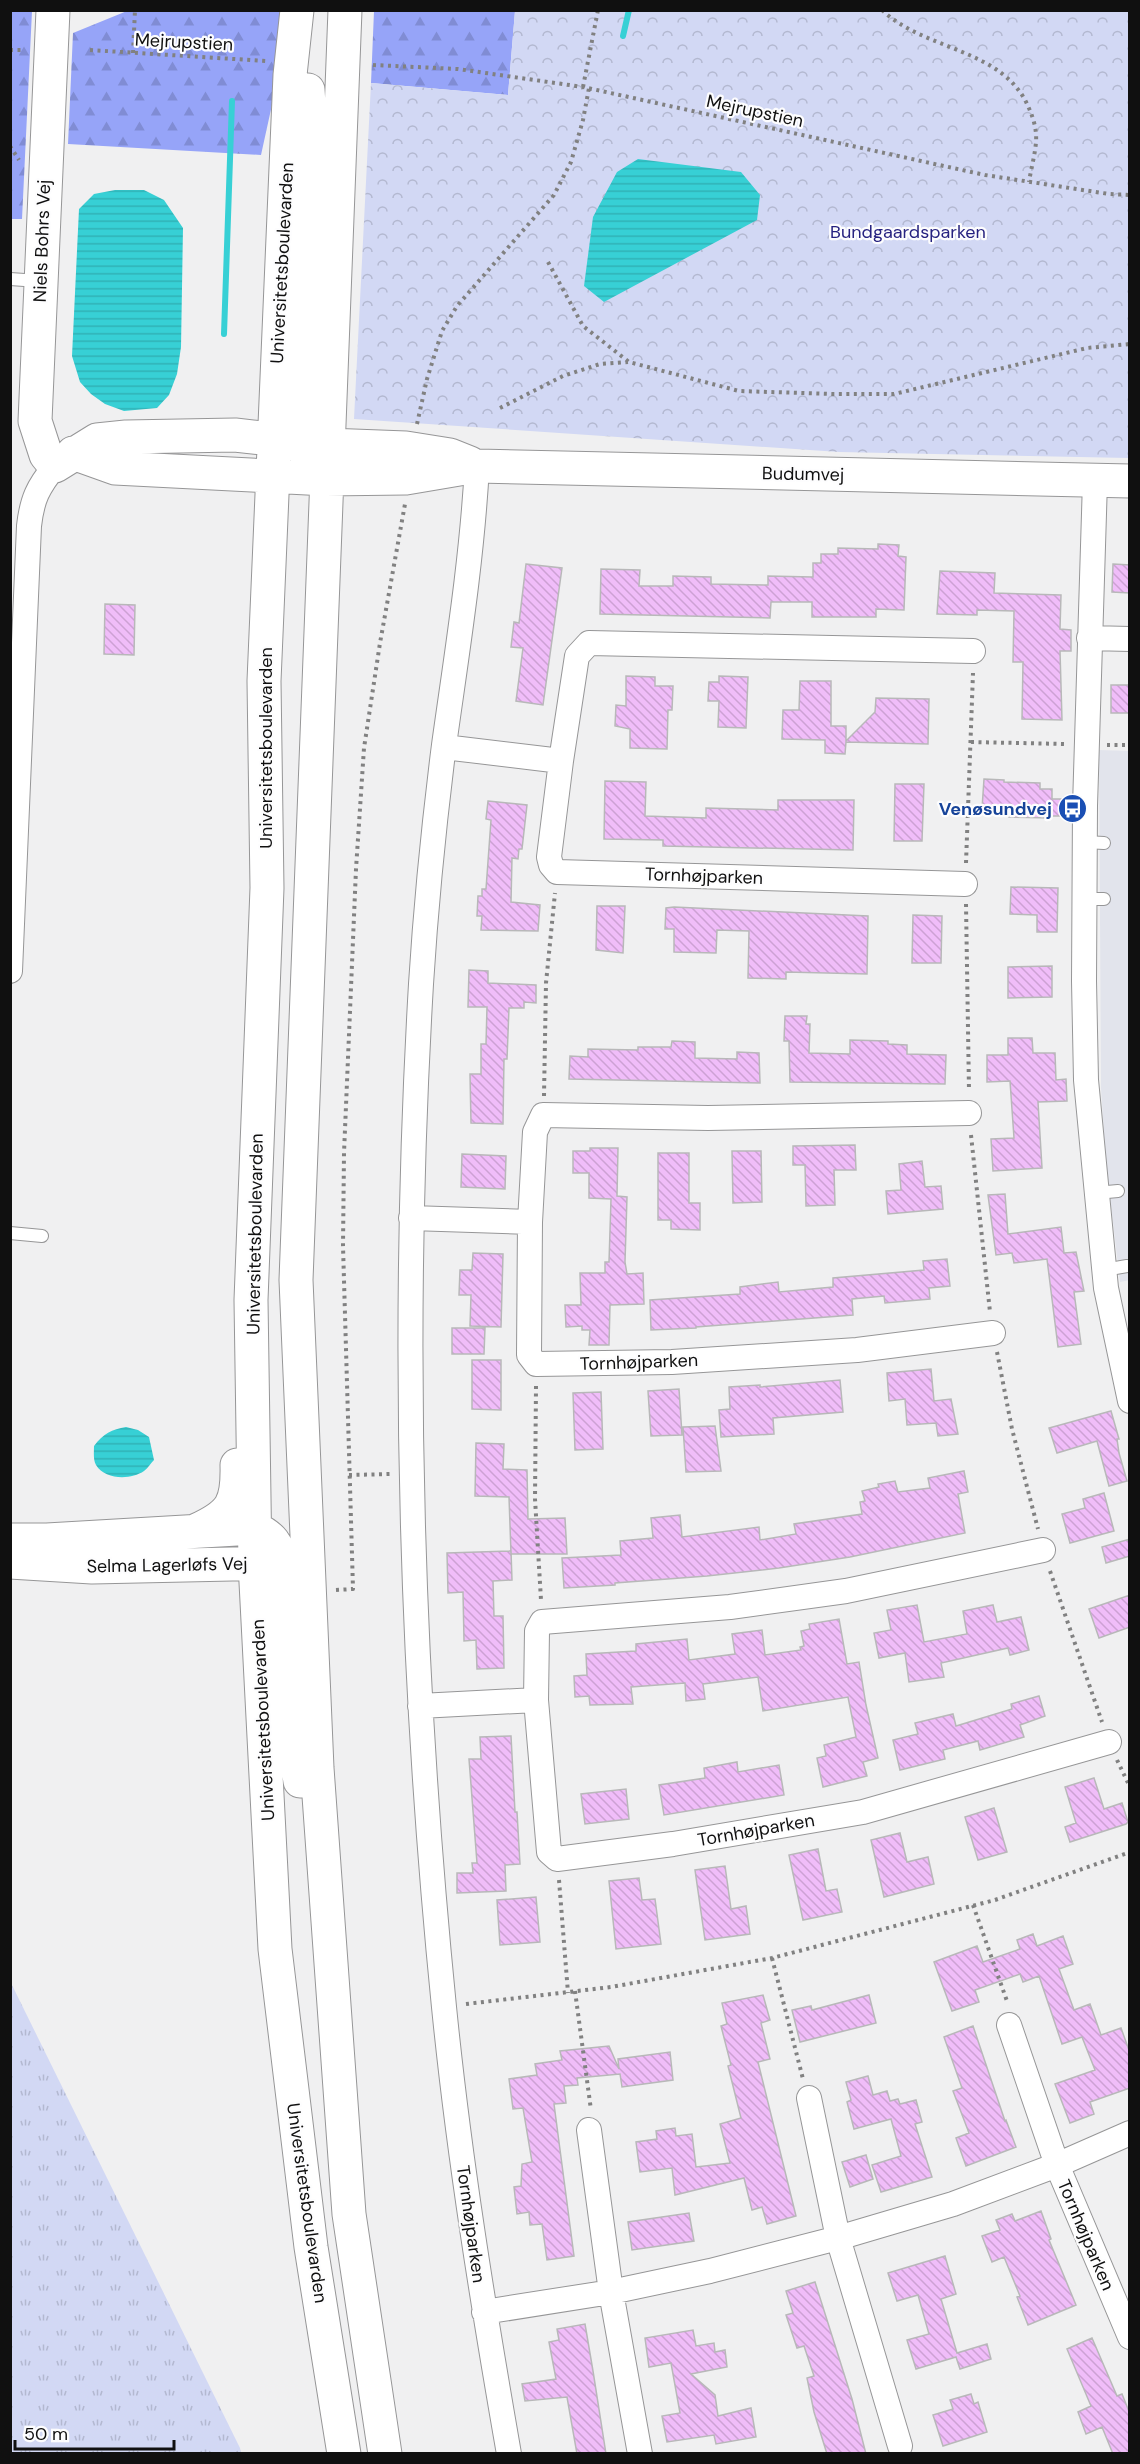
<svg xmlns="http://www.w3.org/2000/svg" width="1140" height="2464" font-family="'DM Sans',sans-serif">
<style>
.built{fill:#e2e4ec}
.grass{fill:url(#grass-tufts)}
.forest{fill:url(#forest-firs)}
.park{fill:url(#park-crowns)}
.water{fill:url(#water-rules)}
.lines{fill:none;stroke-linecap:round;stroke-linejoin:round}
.stream{stroke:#37d0d5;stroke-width:6}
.building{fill:url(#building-back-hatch);stroke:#b8b8b9;stroke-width:1.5}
.lane-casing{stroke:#969697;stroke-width:14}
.street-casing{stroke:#969697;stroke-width:26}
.secondary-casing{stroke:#969697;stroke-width:35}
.path{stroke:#818181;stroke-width:4;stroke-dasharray:3 4.5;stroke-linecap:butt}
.lane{stroke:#fff;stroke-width:12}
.street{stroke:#fff;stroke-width:24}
.secondary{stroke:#fff;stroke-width:33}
.labels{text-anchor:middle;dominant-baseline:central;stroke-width:4.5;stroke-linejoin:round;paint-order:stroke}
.street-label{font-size:18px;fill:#101010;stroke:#fdfdfe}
.park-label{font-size:18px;fill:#262280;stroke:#fdfdfe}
.transit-label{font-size:18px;font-weight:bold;fill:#164399;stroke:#fdfdfe;text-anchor:end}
</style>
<defs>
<pattern id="grass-tufts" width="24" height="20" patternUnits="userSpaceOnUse" patternTransform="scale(1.5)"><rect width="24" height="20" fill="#d2d8f4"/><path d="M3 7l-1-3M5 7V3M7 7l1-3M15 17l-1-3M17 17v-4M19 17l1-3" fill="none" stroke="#b3b8d0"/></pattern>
<pattern id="forest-firs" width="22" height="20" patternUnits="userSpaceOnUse" patternTransform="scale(1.5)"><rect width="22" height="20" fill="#96a4f8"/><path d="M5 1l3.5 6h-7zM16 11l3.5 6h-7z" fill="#808cd4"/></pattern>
<pattern id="park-crowns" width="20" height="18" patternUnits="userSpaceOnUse" patternTransform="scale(1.5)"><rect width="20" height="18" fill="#d2d8f4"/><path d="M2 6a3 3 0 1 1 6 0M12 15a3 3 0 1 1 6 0" fill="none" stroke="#b3b8d0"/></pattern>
<pattern id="water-rules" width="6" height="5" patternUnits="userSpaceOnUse" patternTransform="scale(1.5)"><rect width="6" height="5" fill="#37d0d5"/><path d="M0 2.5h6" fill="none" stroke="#30b2b6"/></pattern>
<pattern id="building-back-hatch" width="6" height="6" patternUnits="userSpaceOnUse" patternTransform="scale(1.5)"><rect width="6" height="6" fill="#f0bdf9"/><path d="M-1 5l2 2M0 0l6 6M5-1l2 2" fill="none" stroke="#cda1d4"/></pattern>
</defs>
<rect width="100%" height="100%" fill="#f0f0f1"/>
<path class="built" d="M1099,750L1130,751V1280L1120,1282L1106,1164L1101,1088Z"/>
<path class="grass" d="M10,1981L240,2448L241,2453H11Z"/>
<path class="forest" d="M11,10L32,11L22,219H11Z
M127,11H280L277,82L261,155L68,144L73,33Z
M374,11H515L508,95L371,83Z"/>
<path class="park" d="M515,11H1129V458L839,452L354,419L371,83L508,95Z"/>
<path class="water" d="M638,159L741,172L760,195L757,220L604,302L584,286L593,217L617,172Z
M115,190H144L164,200L183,228L181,347L177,374L169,395L157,408L124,411L105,404L91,394L80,382L72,356L79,209L94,194Z
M126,1427L138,1430L149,1437L154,1460C151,1463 148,1468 144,1471C131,1480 105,1480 96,1465C93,1460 94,1452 94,1446C103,1434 112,1429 126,1427Z"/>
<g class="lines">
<path class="stream" d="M623,36L629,10
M224,334L232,101"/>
</g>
<path class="building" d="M878,544L899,545L898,556L906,557L904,610L876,609V617H812V602H771L770,618L600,614L601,569L640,570L639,586H673V576L711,577V584L768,585V576L813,577V563H821V554H838V548L878,549Z
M526,564L562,568L543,705L516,701L523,648L511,647L514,622L519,623Z
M1113,564L1130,565V593L1112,592Z
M940,571L995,573L994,593L1061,595L1060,629L1071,630V651H1060L1062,720L1022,719L1023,662H1013L1014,611L977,610V615L937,614Z
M105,604L135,605L134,655L104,654Z
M626,676L655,677V686H673L672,710H668L667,749L630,748V729L615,726L616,705L626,706Z
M719,676L748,677L746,728L718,727L719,701H708L709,682H719Z
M800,681H831V726H846V741L875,712L876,698L929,699L928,744L846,742L845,754L825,753V740L782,739L783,710H799Z
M1111,685H1130V713H1111Z
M984,779L1004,780V782L1040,783V789H1052V799H1067L1066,816H1052L1051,818L1009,817V809H982Z
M605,781L646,782L645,816L706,818V808L778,810V800H854L853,850L663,846V840L604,839Z
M895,784H924L922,841H894Z
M488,801L527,805L522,849H519L518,859L512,858L511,902L540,905L538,931L481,930L482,916H477L478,896H482V889H486L491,820L486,819Z
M1011,887L1058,888L1057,932H1037V915L1010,914Z
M597,906H625L623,953L596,950Z
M674,907L868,916L867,974L786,972V979L748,978L749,931L717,930L716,953L674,952V929H665L666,908Z
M913,915L942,916L941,963H912Z
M1052,966V997L1008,998V967Z
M469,970L488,971V983L536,985V1003L524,1002V1008H509L507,1059H504L503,1124L471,1123L470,1074H481V1044H486L487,1007H468Z
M785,1016H807L806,1024H810L809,1053L850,1054V1040L888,1041V1044L907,1045V1054L946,1055L945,1084L790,1082L789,1041H784Z
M1008,1038H1032L1033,1053H1055L1056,1080L1066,1079L1067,1101L1038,1102L1042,1168L993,1171L991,1139L1014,1138L1010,1081L987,1082V1055H1008Z
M672,1041L695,1042V1058L737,1059V1052L759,1053L760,1083L569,1079L570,1056L588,1057V1049L638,1050V1047H671Z
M855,1145L856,1170H834L835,1205L806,1206L805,1165H793V1146Z
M590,1148H618L617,1196L627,1197L625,1262L627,1274L643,1273L644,1304L610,1305L609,1345H589L590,1330H582V1326L566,1327L565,1305H581L580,1273H605V1262H609L611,1199L589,1198V1173H573V1151H590Z
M732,1151H761L762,1202L733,1203Z
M658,1153H689V1203H700V1230L671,1229V1220H658Z
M462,1154L506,1156L505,1189L461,1187Z
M922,1161L925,1187L941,1186L943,1209L888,1214L886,1191L901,1190L899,1164Z
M1005,1194L1008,1234L1061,1227L1064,1253L1076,1252L1084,1291L1074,1292L1081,1344L1058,1347L1047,1259L1014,1263L1012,1253L996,1255L988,1195Z
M473,1253L503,1254L501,1327L470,1326L471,1295H459L460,1270H472Z
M947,1259L950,1286L929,1288L930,1299L885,1303L884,1296L852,1299L853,1315L696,1327V1328L651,1330L650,1300L740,1294V1287L778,1282L779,1292L833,1287V1278L924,1270L923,1261Z
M452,1328H485L484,1354H452Z
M472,1360H501V1410L472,1409Z
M931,1369L934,1401L951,1399L958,1434L938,1436L936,1423L907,1425L905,1399L889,1401L887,1373Z
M840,1380L843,1412L773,1418L774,1434L721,1437L719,1410L730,1409L729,1387L760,1385V1387Z
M679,1389L682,1435L651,1436L648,1391Z
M601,1392L603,1449L575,1450L573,1393Z
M1111,1411L1119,1439H1117L1119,1453L1127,1481L1109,1486L1097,1441L1057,1453L1049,1428Z
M715,1426L721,1471L686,1472L683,1427Z
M476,1443L504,1444L503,1469L527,1470L528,1519L565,1518L567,1554H511L509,1497L475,1496Z
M964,1471L968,1492L958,1494L965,1533L850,1557L779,1568L707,1576L615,1583V1585L564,1588L562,1558L621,1555L620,1541L653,1538L651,1518L680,1515L682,1537L759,1527L760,1540L796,1534L794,1524L862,1514L860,1502L865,1501L862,1491L879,1487L878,1484L895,1481L898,1492L930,1488L928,1478Z
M1104,1493L1114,1531L1070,1543L1062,1514L1085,1508L1083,1499Z
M1130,1539V1556L1106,1563L1102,1547Z
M511,1551L512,1580L493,1581L494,1616H503L504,1668L477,1669L476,1640L464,1641L463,1592L448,1593L447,1553Z
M1130,1595V1627L1099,1638L1089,1609Z
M917,1605L924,1642L967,1634L963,1611L993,1605L997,1622L1021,1617L1029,1650L1010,1655L1008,1648L941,1663L944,1677L909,1682L905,1653L879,1658L874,1633L891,1630L887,1610Z
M839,1619L847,1664L859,1662L866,1705L878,1758L863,1762L867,1776L823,1787L817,1758L826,1756L824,1745L856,1737L848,1697L763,1711L758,1677L703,1684L705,1699L686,1701L685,1683L631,1687L633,1704L590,1705L589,1696L575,1697L574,1676L587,1675L586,1654L636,1651V1644L687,1639L689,1660L735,1654L732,1634L762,1630L765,1655L801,1650L800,1647L804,1646L801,1631L810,1629L809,1624Z
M1039,1696L1045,1716L1020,1725L1024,1737L980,1750L978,1741L943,1750L945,1759L900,1770L893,1740L918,1734L915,1723L953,1714L956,1726L1012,1709L1011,1704Z
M511,1736L515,1812H517L520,1864L505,1865L506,1891L457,1893V1873H473L472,1863H477L469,1759H481L480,1737Z
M737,1762L738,1772L779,1765L784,1795L664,1815L659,1785L705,1778L704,1768Z
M1094,1778L1104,1809L1122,1803L1128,1822L1126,1824L1070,1842L1065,1827L1076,1823L1065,1787Z
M626,1789L629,1819L585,1824L581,1794Z
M994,1808L1007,1852L978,1860L965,1817Z
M900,1833L907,1862L928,1857L934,1884L884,1897L871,1840Z
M818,1849L826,1891L837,1889L842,1912L803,1920L789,1855Z
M725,1866L731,1909L746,1906L750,1934L705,1940L695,1870Z
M639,1878L642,1900L655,1899L661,1944L616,1949L609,1881Z
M536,1897L540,1942L500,1945L497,1900Z
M1033,1934L1037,1946L1063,1936L1073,1964L1059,1969L1074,2010L1090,2004L1101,2035L1121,2028L1130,2053V2088L1090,2102L1094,2114L1070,2123L1055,2084L1095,2070L1082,2037L1062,2044L1039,1976L1023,1982L1020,1974L975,1990L979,2002L952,2011L934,1962L977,1946L983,1962L1020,1949L1017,1940Z
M763,1995L770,2020L761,2023L770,2059L758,2062L796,2216L767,2224L762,2207L752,2210L744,2178L675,2195L672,2168L640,2172L636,2142L657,2139L656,2131L675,2128L676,2136L692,2134L696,2167L730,2163L720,2124L741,2118L728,2066L731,2065L721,2026L727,2024L722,2003Z
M869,1995L876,2023L800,2042L792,2010L811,2006L812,2010Z
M973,2026L1005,2121L1006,2120L1016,2147L966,2166L956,2138L969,2133L953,2091L962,2088L944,2037Z
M609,2046L619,2069L618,2059L670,2052L673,2080L622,2087L620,2074L577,2078L578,2085L564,2086L566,2103L554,2104L574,2256L547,2260L542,2224L530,2225L529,2212L517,2214L514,2187L521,2186L522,2164L532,2162L523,2108L513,2109L509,2079L537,2075L535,2064L562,2060L560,2051Z
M868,2076L873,2095L887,2091L890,2101L898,2099L900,2104L916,2100L922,2122L915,2124L932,2177L881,2192L872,2165L901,2156L891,2119L854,2129L847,2102L851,2100L846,2082Z
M866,2155L873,2179L850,2187L842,2162Z
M1041,2211L1051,2239L1049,2240L1076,2305L1028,2325L1017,2297L1020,2296L1004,2257L992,2262L982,2236L1000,2230L996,2220L1012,2214L1015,2221Z
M689,2213L694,2241L632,2250L628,2222Z
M945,2256L956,2294L941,2299L957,2353L987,2344L991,2359L960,2369L956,2357L916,2369L907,2340L929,2334L918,2295L897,2301L888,2273Z
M815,2282L852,2399L866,2454H827L814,2412L807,2378L814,2376L804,2346L797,2348L786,2315L793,2313L786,2291Z
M585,2324L593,2371L606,2454H577L567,2397L525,2401L522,2384L556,2379L549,2342L559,2340L557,2329Z
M693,2330L696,2346L714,2343L715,2352L725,2350L727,2367L691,2374L715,2395L718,2416L751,2408L756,2437L716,2444L714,2435L667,2442L662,2416L680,2413L671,2363L649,2367L645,2338Z
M1092,2338L1117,2396L1122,2394L1130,2414V2454H1113L1102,2427L1086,2434L1078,2412L1091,2406L1067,2349Z
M971,2394L974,2404L978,2402L987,2432L943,2446L933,2415L953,2409L950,2400Z"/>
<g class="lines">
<defs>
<path id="lane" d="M10,279L39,281
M1085,842L1104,843
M1085,899H1104
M1096,1193L1118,1191
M10,1233L42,1236
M1104,1270L1127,1266"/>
<path id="street" d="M477,466C472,560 457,652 444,745C434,824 426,904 421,984C401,1325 410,1668 444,2007C459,2157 483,2305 509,2454
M1095,481L1085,806L1084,981L1086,1080L1106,1288L1130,1401
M1089,638L1130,639
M444,747L561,761L577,656L589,643L973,651
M561,761L549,857L551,865L557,872L965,884
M10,971L29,526C32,499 38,487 55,466
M411,1218L530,1222L529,1355L536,1364L672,1362L857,1350L993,1333
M530,1222L535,1132L543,1115L708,1118L969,1113
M536,1700L537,1631L542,1622L730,1607L846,1591L1043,1550
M420,1706L536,1700L549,1852L557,1859L673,1844L863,1812L1109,1742
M1009,2025L1057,2165L1130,2337
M809,2098L838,2238L900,2446
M589,2130L611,2292L640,2454
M484,2312L611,2292L710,2271L838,2238L953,2204L1057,2165L1130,2133"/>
<path id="secondary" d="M53,10L35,421L46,455L55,466L97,440L126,437L235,435L327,445L406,448L450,455L470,463
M297,10L290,75L264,681L267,888L251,1300L255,1563L275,1949L311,2247L344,2454
M345,10L296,1280L317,1768L349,2214L385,2454
M308,90L313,159L302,429L305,453L310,463
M73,453L115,468L326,479L406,478L477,466L1130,481
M197,1530C232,1514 238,1503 237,1465
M10,1540H47L254,1528C272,1536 278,1544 281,1563L290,1721L300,1781
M10,1562L92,1567L275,1563"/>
</defs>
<use href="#lane" class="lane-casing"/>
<use href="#street" class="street-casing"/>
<use href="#secondary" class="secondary-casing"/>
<path class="path" d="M882,10C925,51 1002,48 1028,106C1033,117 1037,129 1036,142C1035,155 1031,169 1029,182
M10,50H25
M90,50L266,61
M133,53L135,10
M373,65L458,69L583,87L985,175L1109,194L1130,195
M583,87L598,10
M10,146L19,160
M548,262L583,326L629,362L739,391L833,394H894L1087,348L1130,344
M500,408L563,376L600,364L628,362
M417,424L427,379L442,331L457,306L554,195L571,162L583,120L589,88
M971,742L1066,744
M1107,745H1130
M966,863L973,673
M966,904L969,1091
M544,1096L546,983L555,893
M971,1135L990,1312
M997,1352L1012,1429L1038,1529
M536,1386L535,1499L541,1600
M349,1475L390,1474
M1050,1571L1102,1722
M336,1590L353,1589L343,1246L344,1153L356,869L364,748L380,643L405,504
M1117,1760L1130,1787
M559,1880L568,1993
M973,1905L1008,2004
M772,1958L803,2079
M575,1991L591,2110
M466,2004L611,1987L772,1958L995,1900L1130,1852"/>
<use href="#lane" class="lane"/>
<use href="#street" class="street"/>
<use href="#secondary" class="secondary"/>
</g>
<defs>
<symbol id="bus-disc" viewBox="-11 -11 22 22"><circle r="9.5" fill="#1a4fb4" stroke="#fdfdfe"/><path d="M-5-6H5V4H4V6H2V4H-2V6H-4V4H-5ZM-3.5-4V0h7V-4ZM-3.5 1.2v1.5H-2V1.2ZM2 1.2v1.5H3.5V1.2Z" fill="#fff"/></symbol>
</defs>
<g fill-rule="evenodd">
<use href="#bus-disc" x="1056" y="792" width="33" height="33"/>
</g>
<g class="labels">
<g class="street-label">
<text transform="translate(184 42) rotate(3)">Mejrupstien</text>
<text transform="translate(755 111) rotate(12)">Mejrupstien</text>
<text transform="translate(42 241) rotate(-88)">Niels Bohrs Vej</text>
<text transform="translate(282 263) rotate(-87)">Universitetsboulevarden</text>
<text transform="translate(803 474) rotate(1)">Budumvej</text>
<text transform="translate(266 748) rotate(-90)">Universitetsboulevarden</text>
<text transform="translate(704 876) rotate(2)">Tornhøjparken</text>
<text transform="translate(255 1234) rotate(-89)">Universitetsboulevarden</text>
<text transform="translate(639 1362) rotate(-2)">Tornhøjparken</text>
<text transform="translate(167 1565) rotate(-1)">Selma Lagerløfs Vej</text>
<text transform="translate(263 1720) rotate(-93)">Universitetsboulevarden</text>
<text transform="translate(756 1830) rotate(-10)">Tornhøjparken</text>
<text transform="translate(307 2203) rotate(82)">Universitetsboulevarden</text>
<text transform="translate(471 2224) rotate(82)">Tornhøjparken</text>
<text transform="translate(1086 2235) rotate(67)">Tornhøjparken</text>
</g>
<g class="park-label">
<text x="908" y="232">Bundgaardsparken</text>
</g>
<g class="transit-label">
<text x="1052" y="809">Venøsundvej</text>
</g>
</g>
<rect width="1140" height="2464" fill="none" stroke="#101010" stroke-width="24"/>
<path d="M15 2440v9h159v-9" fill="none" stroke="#101010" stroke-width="3"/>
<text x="24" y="2440" font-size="18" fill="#101010" stroke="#fdfdfe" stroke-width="4.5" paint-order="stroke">50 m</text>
</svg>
